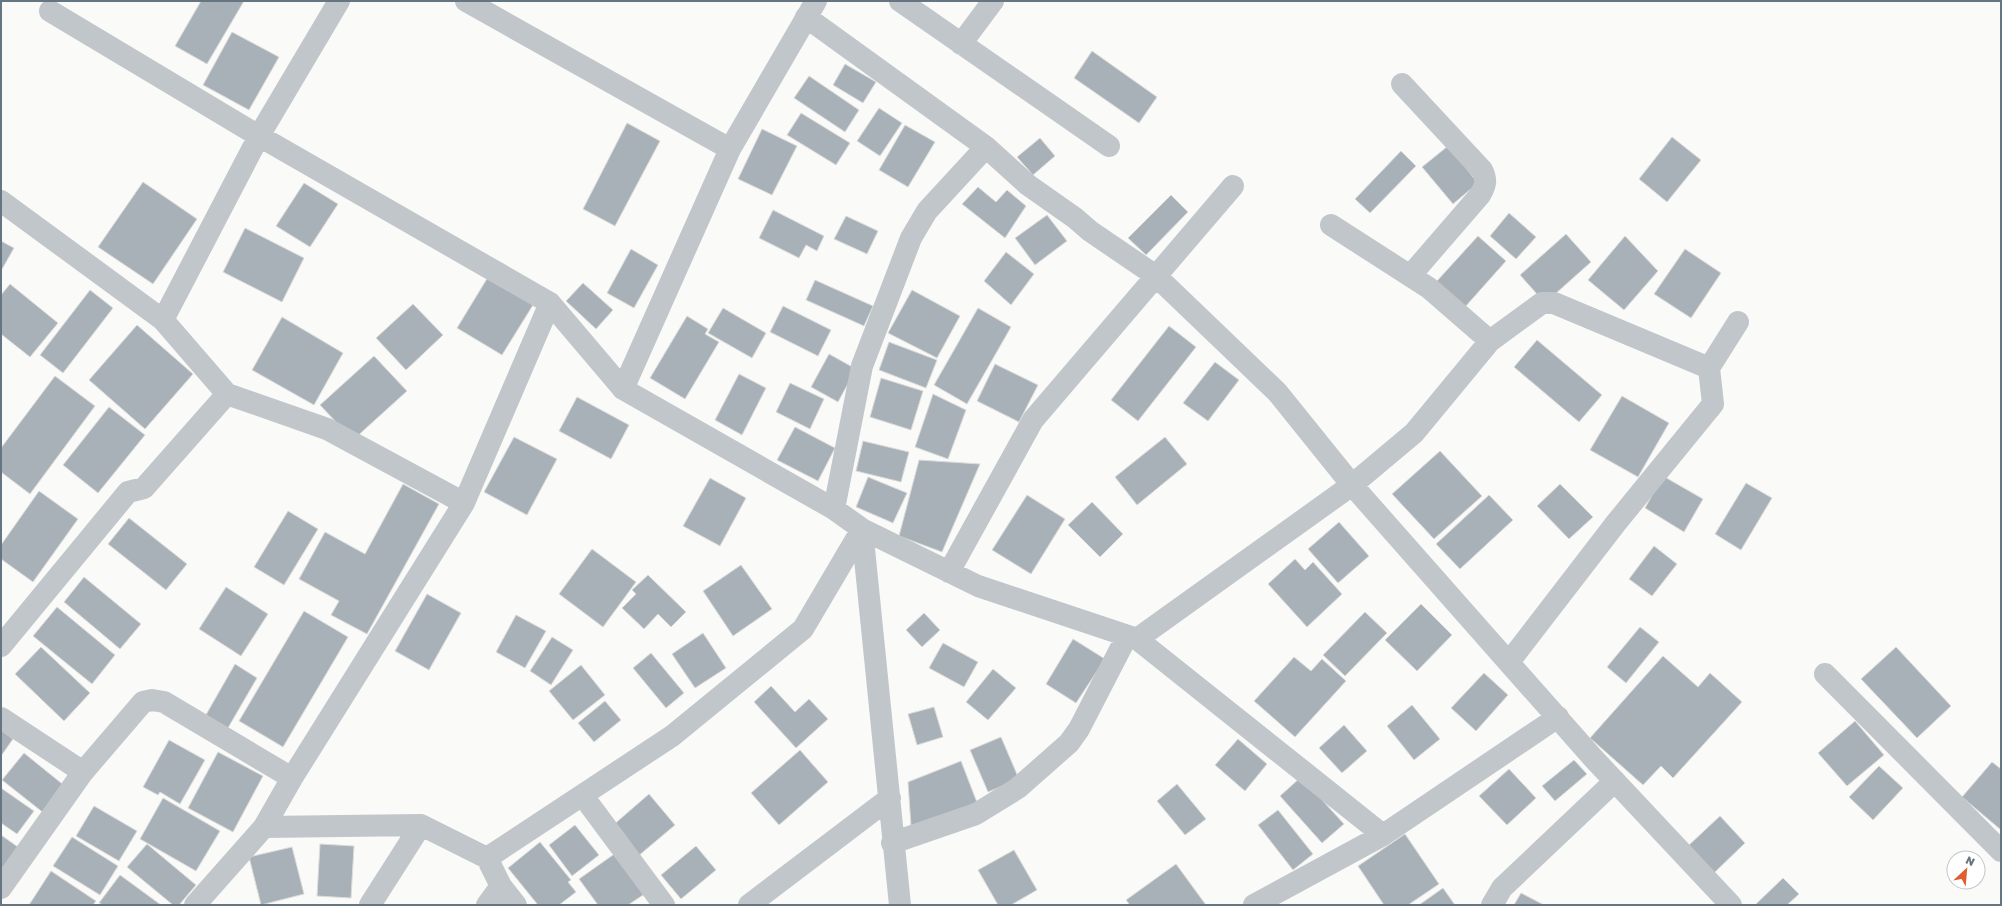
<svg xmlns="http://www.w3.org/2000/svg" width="2002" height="906" font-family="'Golos Text',sans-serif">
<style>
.building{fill:#a8b1b7;stroke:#dcdcda}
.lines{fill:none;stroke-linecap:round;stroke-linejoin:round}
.minor{stroke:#c1c6ca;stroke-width:22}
</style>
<rect width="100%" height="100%" fill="#fafaf8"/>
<path class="building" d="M201,1H244L207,64L175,46Z
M232,32L279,57L249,110L203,85Z
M1092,51L1157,97L1139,123L1074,78Z
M845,64L876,82L863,103L833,85Z
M809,76L859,110L845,132L794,98Z
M879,108L902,123L880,156L857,141Z
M801,113L850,143L836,165L787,135Z
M627,123L660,141L615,226L583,209Z
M905,125L935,142L908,187L879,170Z
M762,129L797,146L772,195L738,179Z
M1672,137L1701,160L1667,202L1639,179Z
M1040,138L1055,156L1033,175L1017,157Z
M1448,146L1478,183L1453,204L1422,167Z
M1401,151L1416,166L1370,213L1355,199Z
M143,182L197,219L153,284L98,247Z
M304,183L338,204L310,247L276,226Z
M978,187L996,202L1007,190L1026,206L1005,238L962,204Z
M1171,195L1188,212L1146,255L1128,238Z
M773,210L824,236L817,251L806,245L799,258L759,238Z
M1509,213L1536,237L1516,259L1490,236Z
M1047,215L1067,241L1035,265L1015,238Z
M846,216L878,231L867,254L834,239Z
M245,228L304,258L282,302L223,272Z
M1566,234L1591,262L1545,303L1520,275Z
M1478,236L1506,261L1465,307L1436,282Z
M1625,236L1658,271L1624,310L1588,280Z
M1,241L14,248L1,271Z
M631,249L658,265L634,308L607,293Z
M1685,249L1721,273L1691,318L1654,294Z
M1006,252L1034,274L1011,305L984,281Z
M488,277L533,305L502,355L457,328Z
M815,280L873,306L864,326L806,300Z
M583,283L613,310L596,329L566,301Z
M10,284L58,323L30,357L1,334V295Z
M90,290L113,308L63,373L40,355Z
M912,290L960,316L937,358L888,333Z
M413,304L443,335L406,370L376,338Z
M783,306L831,330L818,356L770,332Z
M723,308L766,333L752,358L708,333Z
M978,308L1011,327L967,404L934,385Z
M687,316L708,329L705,334L719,342L685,399L650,378Z
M282,317L343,353L314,405L252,370Z
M137,325L193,374L145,429L89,380Z
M1169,326L1196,347L1138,421L1111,400Z
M1537,340L1602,395L1579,422L1514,367Z
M889,342L937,360L926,388L879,370Z
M829,354L856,369L838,402L811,387Z
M374,356L407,391L353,440L320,405Z
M1215,362L1239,380L1208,421L1183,403Z
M995,364L1038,385L1019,422L977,401Z
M739,374L766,388L742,435L715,420Z
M55,376L95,406L30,494L1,472V448Z
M881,378L923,391L911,430L870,417Z
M790,383L824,399L810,429L776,412Z
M933,394L966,410L948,459L915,447Z
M1622,396L1669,423L1638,477L1590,450Z
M577,397L629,425L611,459L559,431Z
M109,407L145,435L98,493L63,465Z
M795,427L835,448L818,481L777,460Z
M514,437L557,459L527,515L484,492Z
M1165,437L1187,464L1137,505L1115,477Z
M863,441L909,452L901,482L856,471Z
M1440,451L1482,496L1434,539L1392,494Z
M919,460L980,464L942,552L899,536Z
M1663,476L1703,499L1684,532L1645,508Z
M868,477L907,493L893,523L856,507Z
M710,478L746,498L720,546L683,526Z
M1746,483L1772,498L1741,550L1715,534Z
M403,484L439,504L367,634L331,615L339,601L299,579L325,532L365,554Z
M1560,484L1593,517L1569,539L1537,506Z
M39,491L78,519L33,582L1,559V545Z
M1027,495L1065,519L1031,574L992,550Z
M1489,495L1513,520L1460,569L1436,544Z
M1092,502L1123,534L1100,557L1068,525Z
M288,511L318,529L284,585L254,567Z
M129,518L187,564L166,590L108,544Z
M1339,522L1369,556L1338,583L1308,549Z
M1654,546L1677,564L1652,596L1629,579Z
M592,549L636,582L603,627L559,594Z
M1295,559L1305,570L1313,562L1342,594L1307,627L1268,584Z
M741,565L772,609L733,636L703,591Z
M648,575L686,612L671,627L658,614L644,629L622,608L636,594L632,590Z
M84,577L141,624L120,649L64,602Z
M226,587L268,614L241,656L199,629Z
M427,594L461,613L429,670L395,651Z
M1421,604L1452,635L1417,671L1385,640Z
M57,607L115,655L92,684L33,636Z
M304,611L348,637L283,747L239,721Z
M1365,612L1387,633L1345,676L1323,655Z
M924,613L940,630L922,647L906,630Z
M516,615L546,631L525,668L496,652Z
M1640,627L1659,642L1626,683L1607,667Z
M703,633L726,668L695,688L672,654Z
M552,637L573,650L551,685L530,671Z
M1073,639L1105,659L1076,703L1046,684Z
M943,643L978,662L964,687L929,668Z
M41,647L90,693L64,721L15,674Z
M1896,647L1951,706L1917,738L1861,679Z
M651,653L684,693L666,708L633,668Z
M1663,656L1698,687L1710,673L1742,702L1673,778L1661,766L1643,785L1590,738Z
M1294,657L1311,671L1322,659L1346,681L1295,737L1254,701Z
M235,664L257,678L225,733L203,720Z
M581,665L605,695L573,720L549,691Z
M993,669L1016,688L988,720L966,702Z
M1484,673L1508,695L1476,731L1451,708Z
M771,686L795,712L809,699L828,719L796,748L754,702Z
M605,701L621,720L594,742L578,723Z
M1412,705L1440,739L1414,760L1387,726Z
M934,707L943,737L917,745L908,714Z
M1855,721L1884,755L1847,786L1818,753Z
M1344,725L1367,751L1342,773L1319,748Z
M1,730L13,739L1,756Z
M1001,737L1019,779L988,792L970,750Z
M1238,739L1267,764L1245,791L1215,765Z
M169,740L205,760L180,804L160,792L158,795L143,787Z
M800,750L828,782L779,825L751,793Z
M218,752L263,776L233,832L188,808Z
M24,753L66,787L45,814L2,780Z
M1574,760L1587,774L1555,801L1542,786Z
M961,761L978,805L911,826L908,782Z
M1992,762L2001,769V830L1962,797Z
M1879,766L1903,788L1873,820L1849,797Z
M1509,769L1536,798L1507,825L1479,796Z
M1301,777L1344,824L1322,843L1280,796Z
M1177,784L1206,819L1185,835L1157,801Z
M1,788L34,811L17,834L1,823Z
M649,794L675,825L637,857L611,827Z
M163,798L220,831L196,871L140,839Z
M94,806L137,831L119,861L76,836Z
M1278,810L1313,854L1293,870L1258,825Z
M1720,816L1745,843L1714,873L1688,846Z
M575,825L599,855L572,876L549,845Z
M1405,834L1439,884L1408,905H1384L1358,866Z
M1,835L18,847L1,871Z
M72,837L118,866L100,895L53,866Z
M540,842L571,880L568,882L576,892L559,905H538L508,868Z
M147,844L196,885L179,905H173L127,867Z
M320,844L354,846L351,898L317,896Z
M696,846L716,870L681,899L661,875Z
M292,847L304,894L261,905L249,857Z
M620,850L649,891L628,905H598L579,879Z
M1014,850L1037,890L1011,905H998L978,870Z
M1176,864L1206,905H1130L1126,900Z
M51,871L96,901L93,905H29Z
M120,875L161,905H103L99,903Z
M1783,878L1799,894L1787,905H1755Z
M1443,888L1455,905H1419Z
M1521,893L1544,905H1514Z"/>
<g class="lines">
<path class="minor" d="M466,1L730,149
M900,1L1109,146
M50,11L259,136L339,1
M806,17L986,147L1028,185L1075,218L1090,231L1156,276L1277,392L1352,485L1414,433L1490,341L1542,303H1554L1709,368
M961,44L993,1
M1402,84L1482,170C1487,180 1486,185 1480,195L1410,276
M1,201L163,320
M1331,225L1429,288L1490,341
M623,389L730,149L816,1
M227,394L327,429L464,503
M834,509L862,366L911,238L927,211L986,147
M949,572L1033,420L1233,186
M1137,639L1383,835L1558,717
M1,646L128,492L144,488L227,394L163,320L259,136L550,303L623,389L834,509L862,529L900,905
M1509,662L1616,523L1713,404L1709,368L1738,322
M1825,674L2001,851
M1,718L83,772
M583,796L664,905
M264,827L292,778L464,503L550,303
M892,843L976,814L1018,788L1069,743L1079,729L1127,636
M487,858L501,886L516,905
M1,888L83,772L143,702L152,700L164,702L292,778
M195,905L264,827L421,825L487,858L672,736L803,629L862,529L978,586L1137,639L1352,485L1594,759L1731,905
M370,905L421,825
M487,905L501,886
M749,905L890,798
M1254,905L1383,835
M1492,905L1502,888L1615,781"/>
</g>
<rect width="2002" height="906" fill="none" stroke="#667582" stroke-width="4"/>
<g transform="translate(1966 870) rotate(26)"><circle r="19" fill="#ffffff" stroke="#c2c8cd"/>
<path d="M0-3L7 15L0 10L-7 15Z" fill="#df5e32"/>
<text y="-6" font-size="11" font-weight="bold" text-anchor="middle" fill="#667582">N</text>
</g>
</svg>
